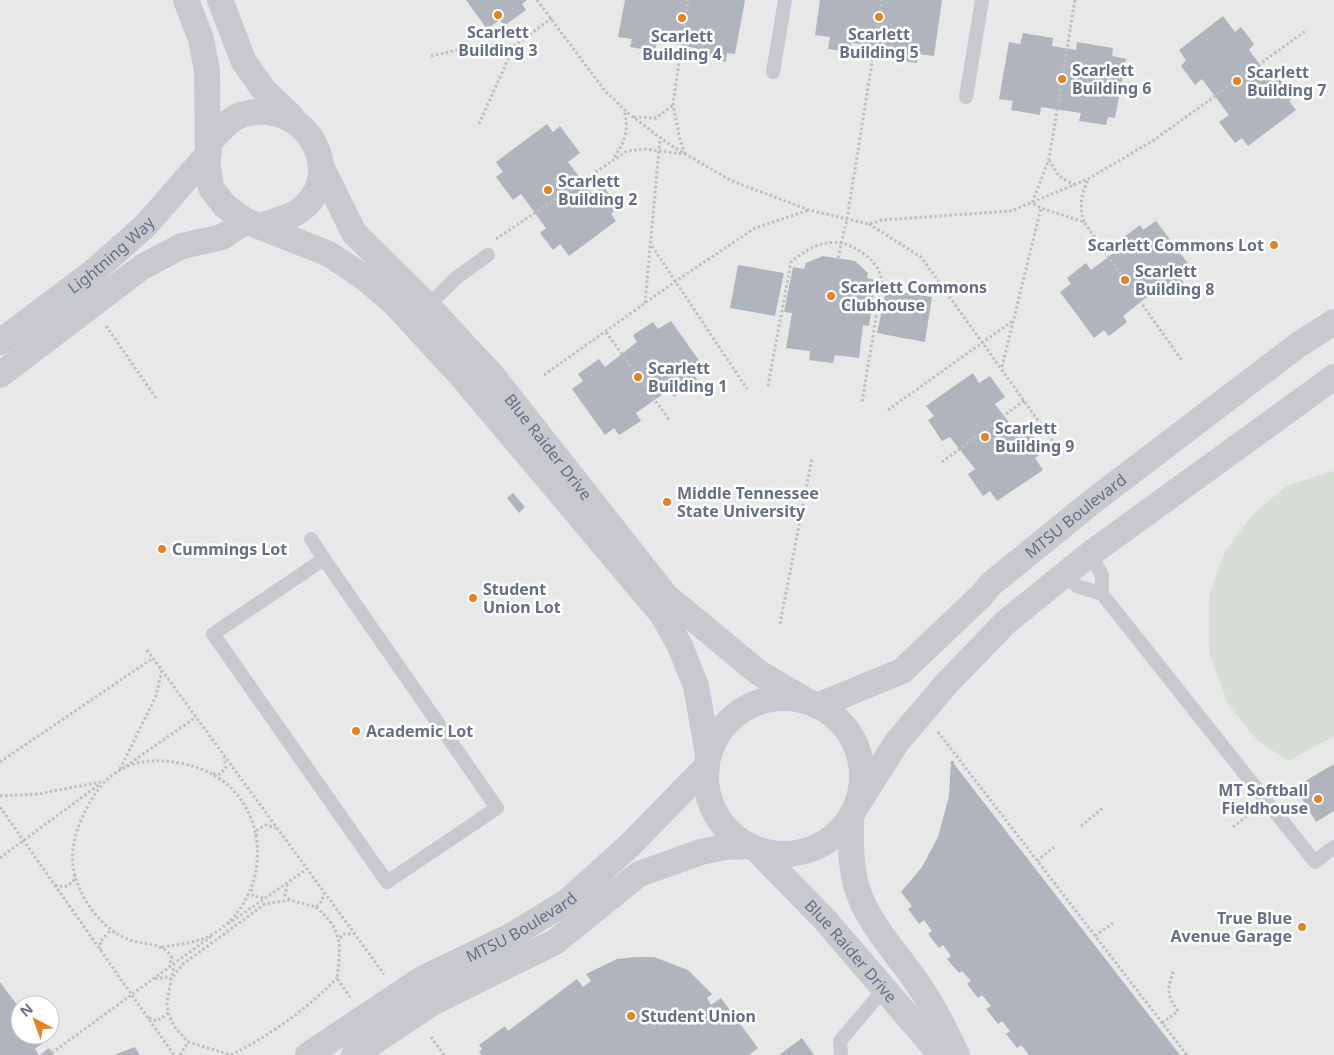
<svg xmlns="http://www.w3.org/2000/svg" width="1334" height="1055" font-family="'Noto Sans',sans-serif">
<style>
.built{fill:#e7e8e7;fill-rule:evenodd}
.green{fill:#d6ded5}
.building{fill:#b0b4bc}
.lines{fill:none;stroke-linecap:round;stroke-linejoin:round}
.path{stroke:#bfc0c3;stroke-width:3;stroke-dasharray:2.5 2.5;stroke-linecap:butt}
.lane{stroke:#c8c9ce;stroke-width:14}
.street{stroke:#c8c9ce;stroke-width:26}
.poi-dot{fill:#e38328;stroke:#fff;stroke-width:2}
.labels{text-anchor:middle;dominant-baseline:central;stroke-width:5;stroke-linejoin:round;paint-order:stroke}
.poi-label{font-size:16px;font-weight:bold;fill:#666f85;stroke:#fff;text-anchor:start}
.street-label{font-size:16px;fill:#666f85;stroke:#fff}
</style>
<rect width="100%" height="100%" fill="#f6f7f4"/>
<path class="built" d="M0,0H1334V1055H0ZM20,1005H50V1035H20Z"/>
<path class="green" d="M1334,471V736L1288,761L1257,740L1228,704L1209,652V596L1225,551L1253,514L1288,485Z"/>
<path class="building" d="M466,0H527L522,4L526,10L504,26L500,20L487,29Z
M625,0H745L735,54L727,53L726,62L699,57L700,49L657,41L655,51L630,47L632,39L618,37Z
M820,0H942L934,56L918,54L917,63L892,59L894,49L874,46L851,43L850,52L828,49L830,37L815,35Z
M1223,16L1235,32L1241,27L1254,44L1249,50L1273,82L1278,77L1293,98L1289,101L1296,110L1248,146L1242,138L1235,143L1219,122L1229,115L1202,79L1195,85L1181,66L1186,60L1179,50Z
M1023,33L1053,38L1052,46L1076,50L1077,42L1113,48L1112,56L1126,59L1115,118L1108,117L1106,125L1079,121L1081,113L1041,107L1040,115L1011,110L1013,101L999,99L1009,42L1020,44Z
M547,124L553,132L560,126L580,153L568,162L593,195L603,186L619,207L611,214L616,221L569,256L560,244L553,250L540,233L546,228L521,194L513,200L496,177L503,172L496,162Z
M1156,221L1190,266L1178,275L1184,283L1164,297L1157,289L1123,316L1127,322L1109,336L1104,330L1094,338L1060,292L1071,284L1067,278L1086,263L1091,270L1124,245L1120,240L1140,225L1143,230Z
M823,256L855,261L868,273L867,278L876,280L869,326L863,325L859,358L835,355L833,363L809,360L810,351L786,348L792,313L784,312L793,267L804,269L806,263Z
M738,265L784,273L775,316L730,308Z
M886,290L932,297L925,342L877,333Z
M671,321L703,366L693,373L697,380L674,397L670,389L636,413L641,421L619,435L614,428L605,435L572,389L583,381L578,374L599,359L605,367L637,342L633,335L653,322L658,329Z
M973,373L979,383L990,376L1005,397L995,404L1020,437L1030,431L1044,451L1035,458L1043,470L997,501L990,491L983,496L968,474L975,469L950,437L942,441L928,420L934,416L926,406Z
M513,493L525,507L519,513L507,498Z
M951,761H954V764L1180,1055H1029L1021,1045L1017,1048L1006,1034L1010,1031L1002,1021L998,1024L986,1009L991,1006L982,995L978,998L967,984L971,981L962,971L959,973L947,959L951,956L943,945L939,948L928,934L932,931L924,920L919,924L908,909L912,906L901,892L922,867L938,837L949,796Z
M1334,764V811L1316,822L1295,787Z
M635,957H654L688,970L712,994L707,998L711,1005L721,998L758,1048L749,1055H482L479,1052L482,1049L479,1045L505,1026L508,1031L577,979L583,987L591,981L586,974L617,959Z
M0,982L20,1009V1035H39L44,1042L35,1049L39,1055H0Z
M802,1038L814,1055H779Z
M135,1047L140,1055H114Z
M49,1048L54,1055H40Z"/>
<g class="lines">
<path class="path" d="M537,0L605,91L629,114L670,145L732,181L809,210L869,224L882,220L1011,211L1088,179L1154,140L1307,30
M1075,0L1049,159L1032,203L1041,208L1084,222L1183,362
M431,56L480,45L514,46
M634,117L656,118L673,105
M479,124L514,46L552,18
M685,154L680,140L673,104L688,0
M614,157C626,141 629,129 624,110
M1049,160L1059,176L1074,185
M1084,222C1079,207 1081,194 1088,180
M869,224L921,257L1060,451
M496,239L627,151L646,149L682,154
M652,246L747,389
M838,258L847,219L882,0
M645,303L660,138
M106,326L156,398
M606,332L670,421
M1002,367L1041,208
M544,375L676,281L755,228L809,210
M768,386L791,262C815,242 837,234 864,254C874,261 880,269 882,282L862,402
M888,410L1014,320
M942,462L1025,400
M780,624L812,458
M147,650L384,974
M938,732L1187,1055
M0,762L153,658
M126,766L196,717
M120,769L156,696L162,670
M213,774H220L226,768L224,758
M0,796L38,794L101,782
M0,807L174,1055
M1081,826L1104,807
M1233,827L1252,812
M256,836L258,829L266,825L276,828
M0,858L100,784
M1037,861L1054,847
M287,884L285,895L290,900
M55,885L65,887L73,882L75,875
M251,889L253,896L264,898
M316,907C343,930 341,945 337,978L350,997
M228,924L307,869
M1095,936L1113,923
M340,938L343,934H354
M162,947C183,944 205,942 222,928C265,893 270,827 231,788C213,770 186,762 162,761C134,759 110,771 95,794C80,818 67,846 75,876C83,903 104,932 133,941C148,945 164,943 172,958L169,967
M101,950L100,942L109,932H116
M155,979L166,977L171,979L183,964L265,904L290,900L316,907L322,901L324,893
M168,1013L174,1026L188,1042
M149,1018L157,1021L168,1013L167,1002L174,965
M1162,1023L1178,1011C1166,994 1167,989 1174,970
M431,1037L444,1055
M52,1053L213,935
M180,1055L188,1042L231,1055
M231,1055C269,1036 307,1009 337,978"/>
<path class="lane" d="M773,72L785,0
M966,97L982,0
M428,306L456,278L488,255
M311,539L324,559L497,808L387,882L213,634L324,559
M1065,575L1077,586L1102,594V575L1090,554
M1102,594L1315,862L1334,847
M841,1055L840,1041L885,988"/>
<g class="street">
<path d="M186,0L201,39L207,70L208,166L211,188L225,206L246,221L329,254L365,278L395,304L464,379L662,614L680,646L696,686L708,754"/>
<path d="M220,0L244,62L264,90L292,117"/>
<path d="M209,143C218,133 230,117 244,114C309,97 350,179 296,213C285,219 272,222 259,226"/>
<path id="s1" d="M321,166L354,233L428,306L491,374L666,596L759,673L805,700"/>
<path id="s2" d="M0,342L92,273L145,226L209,153"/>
<path d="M0,375L142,267L182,246L222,237L246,221"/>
<circle cx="784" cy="776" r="78"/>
<path id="s3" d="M817,706L902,671L981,596L991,584L1093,501L1298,345L1334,322"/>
<path d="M857,805L897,742L948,682L1006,622L1090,554L1334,377"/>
<path d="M851,816C851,839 850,862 856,885C866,921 895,951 916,981C933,1005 945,1030 957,1055"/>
<path id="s4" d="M757,850L826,921L941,1055"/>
<path id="s5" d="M308,1055L422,979L509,937L568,901L630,845L707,766"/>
<path d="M354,1055L432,1003L555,942L639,874L701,852L725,847L750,846"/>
</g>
</g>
<g class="poi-dot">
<circle cx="498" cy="15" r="5"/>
<circle cx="879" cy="17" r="5"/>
<circle cx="682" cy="18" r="5"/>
<circle cx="1062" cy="79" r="5"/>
<circle cx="1237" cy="81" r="5"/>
<circle cx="548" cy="190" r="5"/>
<circle cx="1274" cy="245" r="5"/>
<circle cx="1125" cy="280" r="5"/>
<circle cx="831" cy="296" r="5"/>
<circle cx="638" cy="377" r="5"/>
<circle cx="985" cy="437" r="5"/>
<circle cx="667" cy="502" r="5"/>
<circle cx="162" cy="549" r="5"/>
<circle cx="473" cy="598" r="5"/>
<circle cx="356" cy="731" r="5"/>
<circle cx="1318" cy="799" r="5"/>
<circle cx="1302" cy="927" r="5"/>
<circle cx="631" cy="1016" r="5"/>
</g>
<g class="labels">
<g class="poi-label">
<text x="498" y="32" text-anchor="middle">Scarlett<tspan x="498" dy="18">Building 3</tspan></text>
<text x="879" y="34" text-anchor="middle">Scarlett<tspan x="879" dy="18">Building 5</tspan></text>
<text x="682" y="36" text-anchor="middle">Scarlett<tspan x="682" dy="18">Building 4</tspan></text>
<text x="1072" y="70">Scarlett<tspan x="1072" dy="18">Building 6</tspan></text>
<text x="1247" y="72">Scarlett<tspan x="1247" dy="18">Building 7</tspan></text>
<text x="558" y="181">Scarlett<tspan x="558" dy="18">Building 2</tspan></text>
<text x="1264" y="245" text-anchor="end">Scarlett Commons Lot</text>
<text x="1135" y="271">Scarlett<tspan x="1135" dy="18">Building 8</tspan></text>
<text x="841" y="287">Scarlett Commons<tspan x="841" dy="18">Clubhouse</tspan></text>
<text x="648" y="368">Scarlett<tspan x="648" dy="18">Building 1</tspan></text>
<text x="995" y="428">Scarlett<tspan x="995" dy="18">Building 9</tspan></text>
<text x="677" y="493">Middle Tennessee<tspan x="677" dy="18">State University</tspan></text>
<text x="172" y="549">Cummings Lot</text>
<text x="483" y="589">Student<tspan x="483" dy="18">Union Lot</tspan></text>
<text x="366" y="731">Academic Lot</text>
<text x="1308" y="790" text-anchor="end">MT Softball<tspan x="1308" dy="18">Fieldhouse</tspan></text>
<text x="1292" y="918" text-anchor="end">True Blue<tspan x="1292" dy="18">Avenue Garage</tspan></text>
<text x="641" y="1016">Student Union</text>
</g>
<g class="street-label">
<text stroke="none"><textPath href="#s2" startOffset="141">Lightning Way</textPath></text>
<text stroke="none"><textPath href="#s1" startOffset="364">Blue Raider Drive</textPath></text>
<text stroke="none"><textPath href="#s3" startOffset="325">MTSU Boulevard</textPath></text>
<text stroke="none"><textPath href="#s5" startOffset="249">MTSU Boulevard</textPath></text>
<text stroke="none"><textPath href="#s4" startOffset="138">Blue Raider Drive</textPath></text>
</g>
</g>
<g transform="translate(35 1020) rotate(319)"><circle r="24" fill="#ffffff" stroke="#c2c5ce"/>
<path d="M0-4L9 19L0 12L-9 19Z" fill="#e38328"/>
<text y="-8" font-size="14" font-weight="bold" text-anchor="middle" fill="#666f85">N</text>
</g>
</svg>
